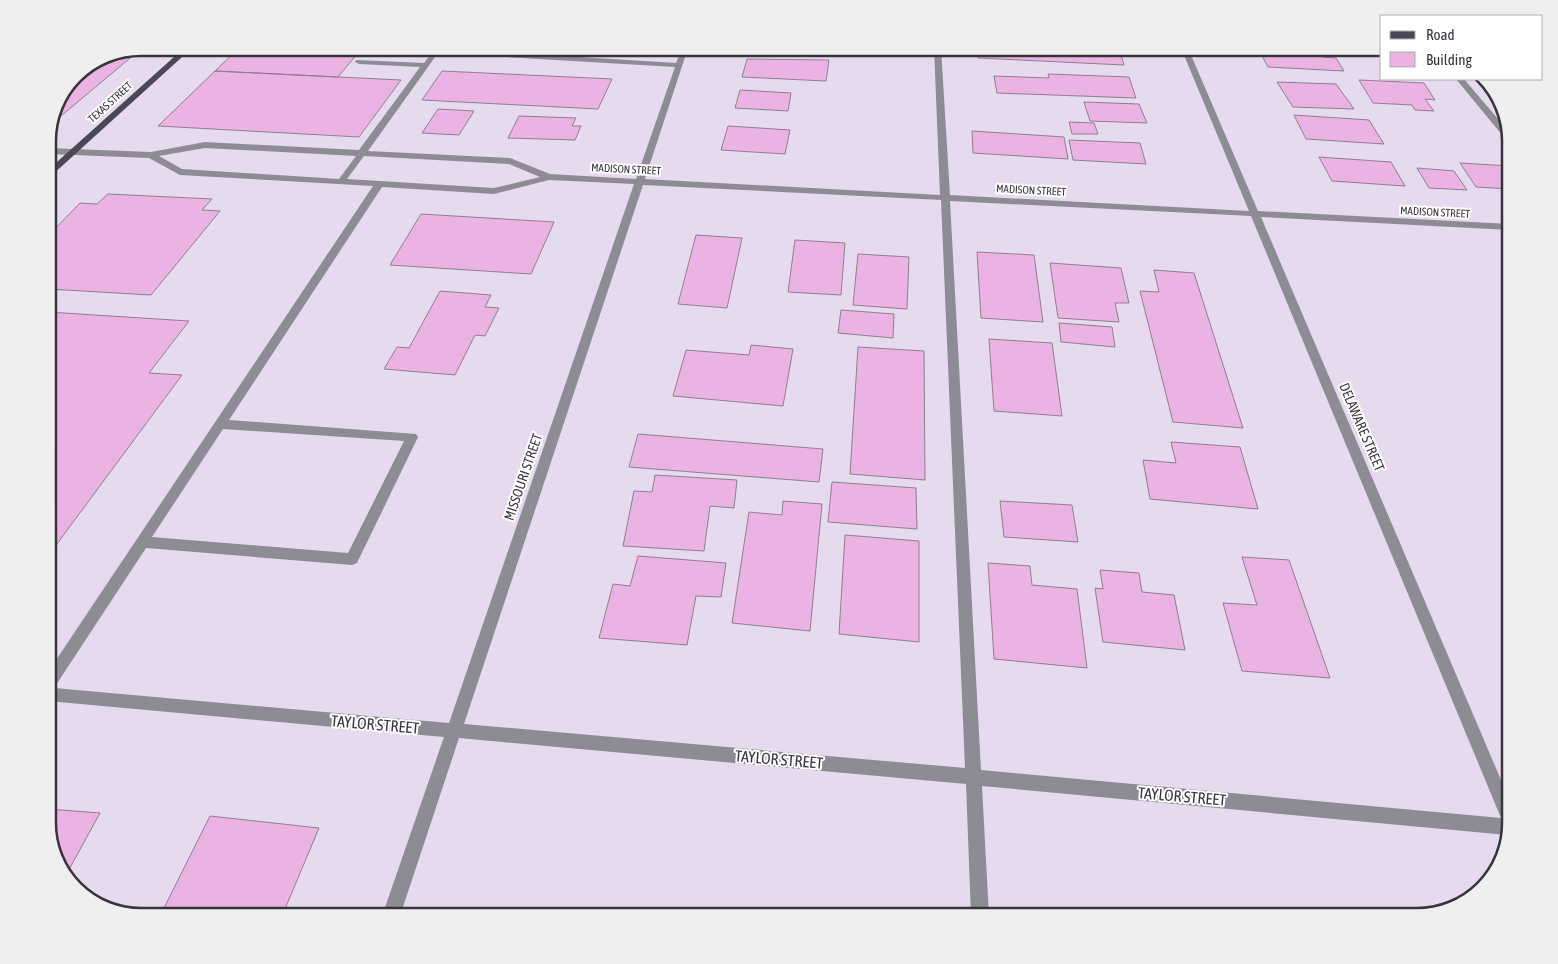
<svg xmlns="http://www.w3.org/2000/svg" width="1558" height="964" font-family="'Asap Condensed',sans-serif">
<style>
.building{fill:#ebb3e3;stroke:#907e8d}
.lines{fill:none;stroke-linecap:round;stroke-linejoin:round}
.minor{fill:#8d8c95;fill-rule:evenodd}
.major{fill:#4a4857;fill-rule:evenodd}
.labels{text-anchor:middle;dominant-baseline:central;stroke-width:4;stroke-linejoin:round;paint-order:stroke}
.far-street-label{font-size:11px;fill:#38343c;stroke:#fff}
.street-label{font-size:14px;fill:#38343c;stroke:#fff}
.near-street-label{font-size:16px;fill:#38343c;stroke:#fff}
.rim{fill:none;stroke:#38343c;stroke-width:2.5}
</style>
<rect width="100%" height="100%" fill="#e6daef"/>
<path class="building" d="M142,48L55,121H54L75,75L106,55Z
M239,48H362L338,77L215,71Z
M762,48H790V54L761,53Z
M977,48H1119L1124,65L978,58Z
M1258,48L1319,50L1323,57L1336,58L1344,71L1268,67Z
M747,59L829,60L826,81L742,77Z
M215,71L338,77L401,80L359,137L158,126Z
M442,71L612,79L598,109L422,100Z
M1048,74L1129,77L1136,98L997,93L994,76L1049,78Z
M1359,80L1424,83L1435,100L1425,99L1434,111L1415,110L1412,105L1373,103Z
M1277,82L1336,84L1354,109L1293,107Z
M740,90L791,93L788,111L735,108Z
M1084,102L1139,104L1147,123L1090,121Z
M438,109L474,111L459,135L422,133Z
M1294,115L1369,120L1384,144L1306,139Z
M519,116L576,118L572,126H581L575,140L508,138Z
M1069,122L1094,123L1098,134H1072Z
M728,126L790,130L785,154L721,150Z
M972,131L1064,137L1068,159L973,153Z
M1069,140L1140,143L1146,164L1073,160Z
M1319,157L1391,162L1405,186L1332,181Z
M1460,163L1510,166V189L1476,187Z
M1417,168L1454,171L1467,190L1429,188Z
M108,194L212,199L202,210L220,211L151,295L48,289V236L80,203L97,204Z
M421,214L554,222L531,274L390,265Z
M696,235L742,238L727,308L678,304Z
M795,240L845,243L841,295L788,292Z
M977,252L1034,255L1043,322L981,318Z
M858,254L909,257L907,309L853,305Z
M1050,263L1121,268L1129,303H1115L1119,322L1058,318Z
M1154,270L1194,273L1243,428L1173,422L1140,291L1159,292Z
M440,291L491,295L485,307L499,308L485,336L475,335L455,375L384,369L397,347L409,348Z
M841,310L894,314L893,338L838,333Z
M48,312L189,321L149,373L182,375L48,556Z
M1059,323L1112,327L1115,347L1061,342Z
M989,339L1052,343L1062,416L994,411Z
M751,345L793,349L783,406L673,396L686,350L749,355Z
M858,347L924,351L925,480L850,474Z
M638,434L823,449L819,482L629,467Z
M1171,442L1240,447L1258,509L1150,499L1143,460L1176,463Z
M655,475L737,480L734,508L710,506L704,551L623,546L634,491L652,492Z
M832,482L916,488L917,529L828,522Z
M783,501L822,504L810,631L732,623L749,512L782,515Z
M1000,501L1072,505L1078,542L1004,537Z
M845,535L919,541V642L839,634Z
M638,556L726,563L721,597L696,596L687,645L599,638L613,584L630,586Z
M1242,557L1289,560L1330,678L1242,671L1223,603L1257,605Z
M988,563L1030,566L1032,585L1077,589L1087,668L994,659Z
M1100,570L1139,573L1142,592L1174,595L1185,650L1103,642L1095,588L1103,589Z
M48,809L100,813L66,875L60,870L48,828Z
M210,816L319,828L282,916H160Z"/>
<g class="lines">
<path class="minor" d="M435,48L676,63L682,48H688L645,179L940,195L934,48H941L950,195L1249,211L1181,48H1188L1258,211L1510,224V230L1261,217L1510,801V823L1507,835L982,786L989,916H971L966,784L459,738L400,916H382L444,737L48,701V672L373,186L180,175L149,158L48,154V148L151,152L205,142L359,150L420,67L359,64L355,62L356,60L424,63ZM438,53L675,67L636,179L550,174L510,158L368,151ZM205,148L356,156L339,179L182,169L159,156ZM364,156L509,164L540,177L494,188L347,179ZM549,180L634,184L449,723L54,688L146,548L352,565L357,563L418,437L416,434L229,420L382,187L494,194ZM643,185L941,200L965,768L464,724ZM950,201L1251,216L1501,818L981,770ZM223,429L404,441L348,553L152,537Z
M1456,79H1464L1510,133V141H1507Z"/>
<path class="major" d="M184,48H192L51,176L48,177V170Z"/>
</g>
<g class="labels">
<g class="far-street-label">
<text transform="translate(110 102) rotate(-42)">TEXAS STREET</text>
<text transform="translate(626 169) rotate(3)">MADISON STREET</text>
<text transform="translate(1031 190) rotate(3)">MADISON STREET</text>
<text transform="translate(1435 212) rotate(3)">MADISON STREET</text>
</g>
<g class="street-label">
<text transform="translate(1362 427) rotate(67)">DELAWARE STREET</text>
<text transform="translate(523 477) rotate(-71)">MISSOURI STREET</text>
</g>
<g class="near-street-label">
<text transform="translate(375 724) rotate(5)">TAYLOR STREET</text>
<text transform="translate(779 759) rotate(5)">TAYLOR STREET</text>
<text transform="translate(1182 796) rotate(5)">TAYLOR STREET</text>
</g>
</g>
<path d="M0 0H1558V964H0ZM141 56H1417A85 85 0 0 1 1502 141V823A85 85 0 0 1 1417 908H141A85 85 0 0 1 56 823V141A85 85 0 0 1 141 56Z" fill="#efefef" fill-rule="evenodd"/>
<path class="rim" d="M141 56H1417A85 85 0 0 1 1502 141V823A85 85 0 0 1 1417 908H141A85 85 0 0 1 56 823V141A85 85 0 0 1 141 56Z"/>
<rect x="1380" y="15" width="162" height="65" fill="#ffffff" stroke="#afaeb1"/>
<rect x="1390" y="31" width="25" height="8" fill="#4a4857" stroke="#afaeb1"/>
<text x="1426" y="40" font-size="15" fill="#38343c">Road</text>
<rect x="1390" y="52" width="25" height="15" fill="#ebb3e3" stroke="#afaeb1"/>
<text x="1426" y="65" font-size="15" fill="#38343c">Building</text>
</svg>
